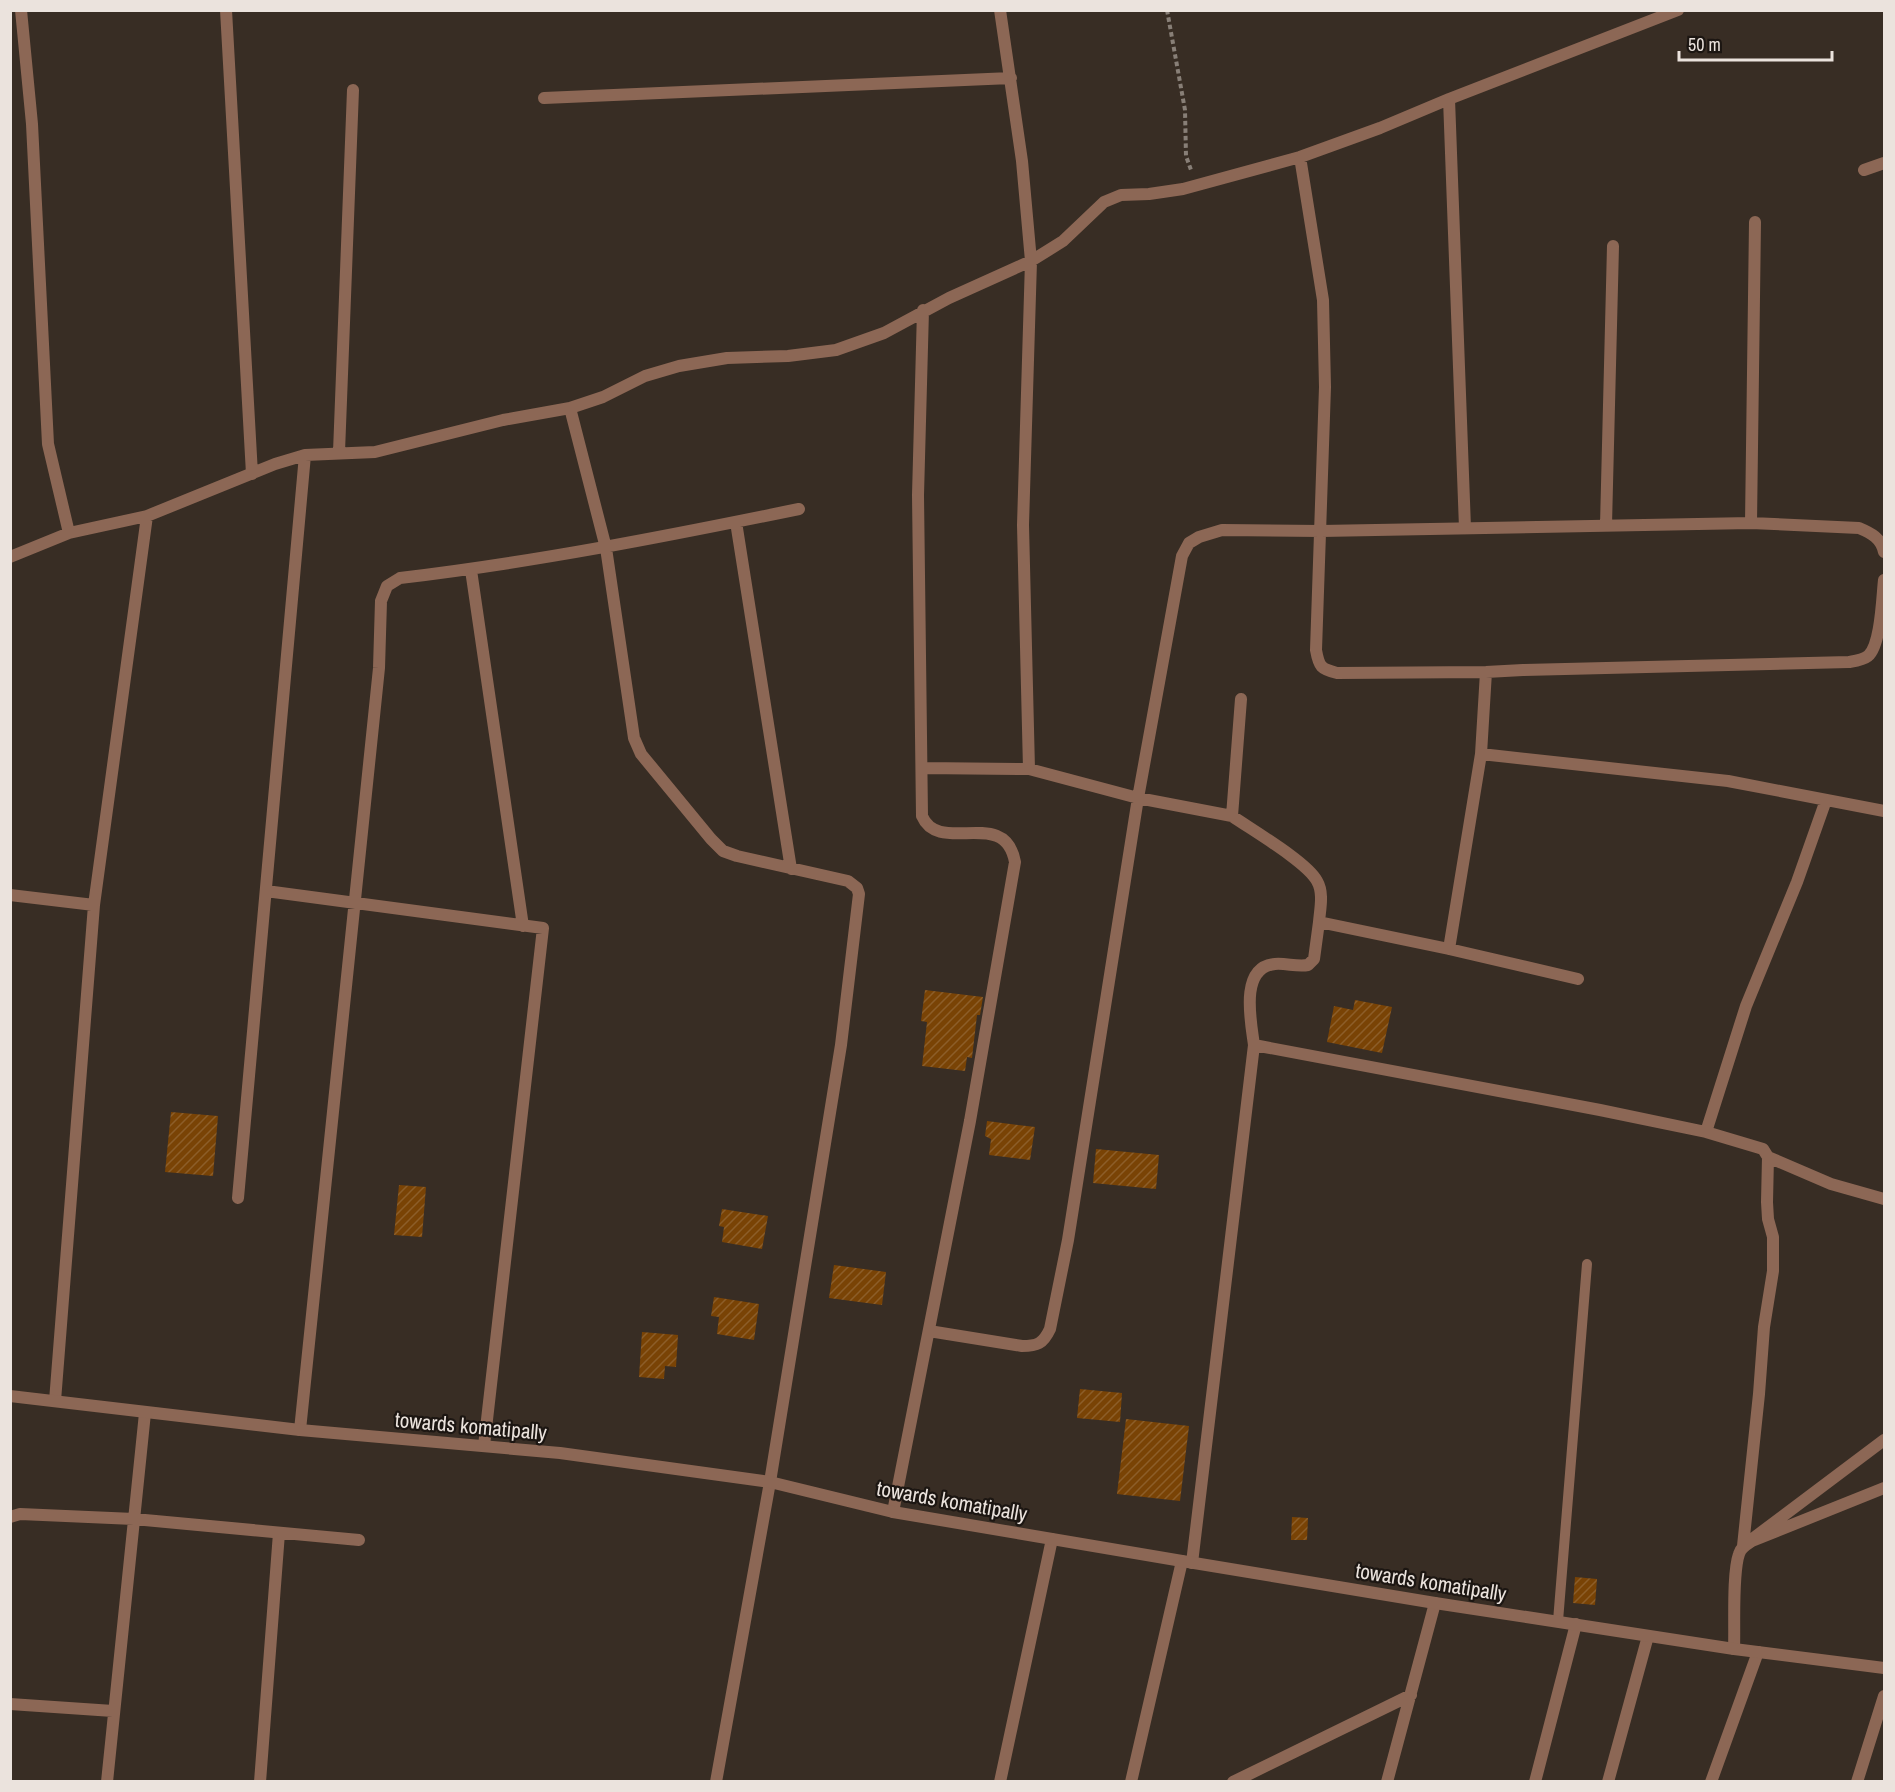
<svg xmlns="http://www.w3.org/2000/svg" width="1895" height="1792" font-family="'Archivo Narrow',sans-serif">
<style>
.building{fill:url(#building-hatch)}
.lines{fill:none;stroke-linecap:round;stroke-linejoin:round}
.path{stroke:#887f77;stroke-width:4;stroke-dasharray:4.5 3;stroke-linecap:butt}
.service{stroke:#8c6755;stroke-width:10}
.minor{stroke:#8c6755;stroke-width:12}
.tertiary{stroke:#8c6755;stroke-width:12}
.labels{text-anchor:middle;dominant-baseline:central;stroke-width:4.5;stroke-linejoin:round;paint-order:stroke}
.street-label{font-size:21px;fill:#ebe3dd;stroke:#1c1612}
</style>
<defs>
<pattern id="building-hatch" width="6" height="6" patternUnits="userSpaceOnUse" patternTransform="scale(1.5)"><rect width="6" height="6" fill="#794305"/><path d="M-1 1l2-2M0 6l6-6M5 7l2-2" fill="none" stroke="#8c5e29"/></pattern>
</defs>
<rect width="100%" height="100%" fill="#382d24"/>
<path class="building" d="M925,990L983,997L980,1015H977L972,1058L967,1057L965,1071L922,1066L927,1022L921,1021Z
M1355,1000L1392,1007L1382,1053L1327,1042L1334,1006L1353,1010Z
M171,1112L218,1116L213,1176L165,1172Z
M987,1121L1035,1127L1030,1160L989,1155L991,1139L985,1136Z
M1096,1149L1159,1155L1156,1189L1093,1183Z
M399,1185L426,1187L422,1237L394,1235Z
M722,1209L768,1216L762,1249L722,1242L724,1227L719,1226Z
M834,1265L886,1272L882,1305L829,1298Z
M714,1297L759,1304L754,1340L717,1334L719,1317L711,1316Z
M642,1332L678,1335L676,1367L665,1366L664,1379L639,1377Z
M1080,1389L1122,1393L1120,1422L1077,1418Z
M1126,1419L1189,1426L1180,1501L1117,1494Z
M1292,1517L1308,1518L1307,1540H1291Z
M1575,1577L1597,1579L1595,1605L1573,1603Z"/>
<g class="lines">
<path class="path" d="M1167,10L1185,110L1186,156L1191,170"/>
<path class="service" d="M1558,1621L1587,1264"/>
<path class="minor" d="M21,10L32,124L48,444L69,533
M226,10L252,474
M1000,10L1022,161L1031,261L1023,525L1029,769
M544,98L1011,78
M1449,99L1465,528
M1300,157L1323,300L1325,387L1316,650C1319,667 1321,669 1337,673L1486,672L1523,670L1849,662C1855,661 1863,660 1868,656C1881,645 1882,597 1884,580
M1864,170L1884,163
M570,408L606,548L634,738L641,754L711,839L723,851L737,856L848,881L857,888L859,894L841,1045L770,1482L716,1782
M339,452L353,90
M736,522L791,869
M1751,523L1755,222
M1606,525L1613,246
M10,557L69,533L147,516L275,464L305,455L375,452L503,420L570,408L603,397L645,376L679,366L727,358L788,356L836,350L884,333L949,298L1031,261L1063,241L1104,202L1121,195L1149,194L1183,189L1300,157L1380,128L1449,99L1678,10
M471,570L523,926
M1241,699L1232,816C1252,830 1307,862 1317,881C1324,893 1320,909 1319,922L1449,949L1578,979
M1481,754L1728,781L1884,811
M922,768L1029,769L1138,798L1232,816
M266,891L543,928L484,1446
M10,895L94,905
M1319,922L1314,959L1308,965C1297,967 1286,963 1275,964C1239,967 1251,1022 1254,1045L1600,1110L1706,1132L1763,1149L1768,1157L1767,1202L1768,1219L1773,1237V1271L1764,1327L1759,1394L1743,1546L1884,1440
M1449,949L1481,754L1486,672
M1706,1132L1746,1006L1797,882L1826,800
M1768,1157L1831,1184L1884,1199
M238,1198L305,455
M929,1331L1022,1346C1037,1346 1043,1344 1050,1329L1068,1240L1138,798L1182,556L1189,543L1199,537L1222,530L1321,531L1751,523L1859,528C1871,533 1881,538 1884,552
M55,1401L94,905L147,516
M300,1430L379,668L381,601L387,586L400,578C535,562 667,536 799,509
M893,1512L970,1121L1015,862C1005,806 939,856 922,816L918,495L923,310
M10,1517L20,1514L134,1519L359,1540
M1192,1563L1254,1045
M1734,1649C1735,1626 1732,1574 1739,1554C1741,1547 1746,1545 1752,1541L1884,1488
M10,1704L113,1711
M107,1782L145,1413
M260,1782L279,1533
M1000,1782L1052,1539
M1131,1782L1182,1561
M1233,1782L1411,1695
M1387,1782L1435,1603
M1535,1782L1576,1624
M1608,1782L1648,1636
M1711,1782L1758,1652
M1857,1782L1884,1696"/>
<path class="tertiary" d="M10,1396L300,1430L560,1453L770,1482L893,1512L1182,1561L1435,1603L1734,1649L1884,1668"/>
</g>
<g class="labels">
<g class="street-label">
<text transform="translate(471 1426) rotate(5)">towards komatipally</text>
<text transform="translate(952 1501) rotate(10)">towards komatipally</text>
<text transform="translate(1431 1582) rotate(9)">towards komatipally</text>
</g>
</g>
<rect width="1895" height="1792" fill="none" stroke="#ebe3dd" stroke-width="24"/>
<path d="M1679 51v9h153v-9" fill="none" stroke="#ebe3dd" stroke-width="3"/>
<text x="1688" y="51" font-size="18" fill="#ebe3dd" stroke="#1c1612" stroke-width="4.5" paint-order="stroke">50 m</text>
</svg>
